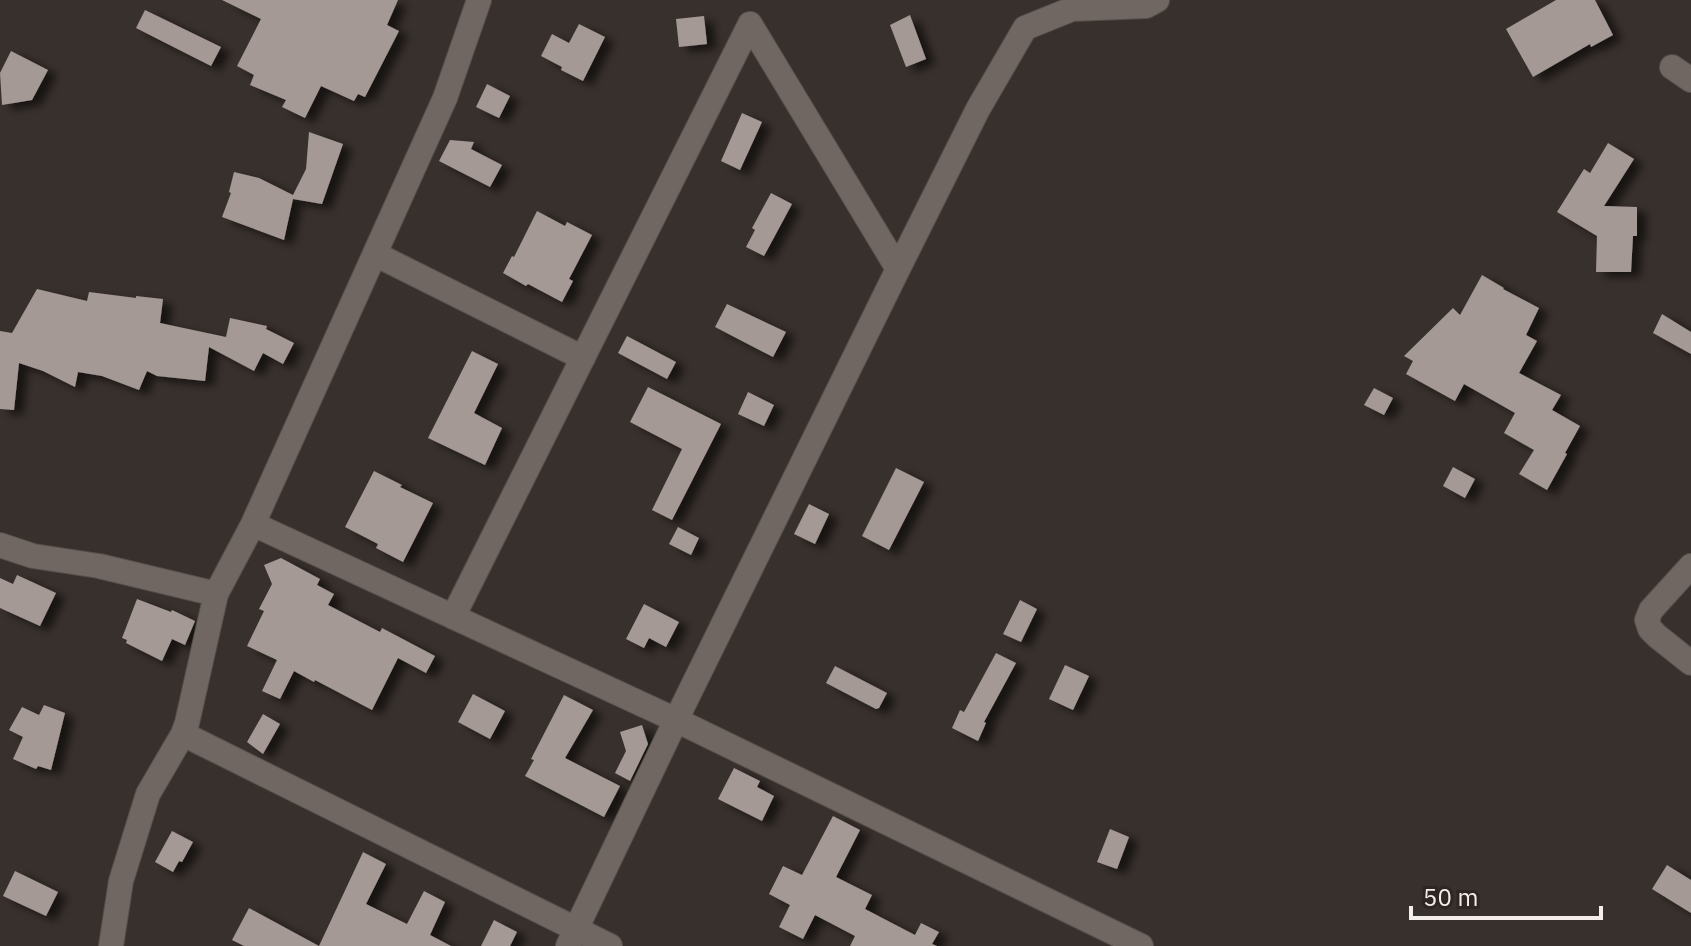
<svg xmlns="http://www.w3.org/2000/svg" width="1691" height="946" font-family="'IBM Plex Sans',sans-serif">
<style>
.building{fill:#a49995;filter:url(#shadow)}
.lines{fill:none;stroke-linecap:round;stroke-linejoin:round}
.street-casing{stroke:#56504c;stroke-width:26}
.street{stroke:#706662;stroke-width:24}
</style>
<defs>
<filter id="shadow"><feDropShadow dx="9" dy="5" stdDeviation="4" flood-color="#0009"/></filter>
</defs>
<rect width="100%" height="100%" fill="#38302c"/>
<path class="building" d="M222,0H398L387,25L399,31L365,97L358,94L354,101L321,86L305,118L282,107L286,100L250,85L254,75L237,66L261,19Z
M1556,0H1595L1613,35L1591,47L1590,44L1533,77L1506,29Z
M145,10L221,47L211,66L136,28Z
M910,15L926,59L906,67L890,25Z
M704,16L707,44L679,47L676,19Z
M579,24L605,37L583,81L561,70L562,67L541,56L552,34L569,43Z
M11,51L48,70L32,100L2,105L0,73Z
M487,84L510,96L499,118L476,107Z
M742,113L762,122L740,170L721,161Z
M309,132L343,144L322,204L293,199L284,240L222,217L231,193L229,192L234,172L259,178L293,195L306,169Z
M450,140L474,142L471,149L502,165L490,187L439,161Z
M1608,143L1634,159L1604,206L1637,207V236H1633L1631,272H1596L1597,236L1557,212L1584,169L1590,173Z
M771,193L792,204L764,256L746,247L755,230L752,228Z
M537,211L565,226L567,222L592,235L569,279L573,281L562,302L528,284L526,286L503,273L512,256L514,257Z
M1482,275L1504,288L1503,289L1539,308L1526,335L1537,341L1519,373L1561,395L1552,410L1580,426L1565,453L1567,454L1547,490L1519,474L1534,450L1504,433L1515,413L1464,384L1455,401L1406,374L1413,361L1404,356L1453,308L1460,315Z
M37,289L87,301L89,292L136,298V296L163,299L160,323L226,337L230,318L267,326L266,329L294,343L283,364L263,353L254,371L209,347L205,381L157,376L147,371L139,390L102,376L78,372L75,387L43,371L19,363L14,410L0,409V331L12,333Z
M727,304L786,332L773,357L715,327Z
M1662,314L1691,332V354L1653,333Z
M627,336L676,362L667,379L618,353Z
M472,351L498,364L474,413L502,428L485,465L428,438Z
M648,387L721,424L672,520L652,510L682,449L630,422Z
M1374,388L1393,398L1384,415L1364,405Z
M748,392L774,405L764,426L738,414Z
M1453,467L1475,479L1465,498L1443,486Z
M896,468L924,482L889,550L862,536Z
M374,471L402,485L400,487L433,503L403,562L376,548L378,544L345,527Z
M809,504L829,514L815,544L794,534Z
M678,527L699,538L691,555L669,544Z
M281,558L320,579L317,585L334,594L328,605L380,632L382,628L435,656L426,673L398,658L372,710L315,680L314,682L294,671L280,699L262,691L277,660L247,646L264,611L259,609L272,584L264,565Z
M17,575L56,593L40,626L0,608V578L13,584Z
M137,599L171,612L172,610L195,621L185,645L172,639L162,661L126,643L127,640L122,638Z
M1020,600L1037,609L1021,642L1003,634Z
M644,604L679,622L666,647L649,638L644,648L626,639Z
M996,653L1016,663L984,722L986,723L978,741L952,728L960,710L964,712Z
M1065,665L1089,676L1073,710L1049,699Z
M835,666L887,693L879,708L876,709L826,683Z
M473,694L505,711L490,739L458,722Z
M564,695L593,710L565,758L620,786L604,817L525,776L534,760L531,759Z
M44,705L65,713L51,770L38,766L36,769L13,759L23,737L9,730L22,707L39,715Z
M263,714L280,724L263,754L247,742Z
M642,725L648,744L630,781L615,773L626,751L620,732Z
M734,768L760,781L757,787L774,796L762,821L718,799Z
M833,816L860,830L836,877L872,895L865,909L915,935L921,923L939,932L932,944L937,946H850L855,936L815,915L803,939L779,927L790,905L769,894L783,866L802,875Z
M1110,829L1129,837L1117,869L1097,862Z
M172,831L193,842L182,862L179,861L173,872L155,862Z
M363,852L386,864L366,904L407,924L424,891L445,902L430,935L451,946H319Z
M1667,865L1691,880V913L1652,889Z
M15,871L58,892L46,916L3,896Z
M249,908L319,946H244L232,940Z
M494,920L517,932L510,946H481Z"/>
<g class="lines">
<defs>
<path id="street" d="M750,24L898,269
M1672,67L1691,80
M375,254L583,358
M253,524L676,720L1141,946
M0,545L33,556L99,566L216,594L187,723L183,734L148,794L121,881L111,946
M1691,566L1651,610L1647,620L1650,629L1657,636L1691,663
M216,594L253,524L445,98L479,0
M453,617L750,24
M183,734L610,946
M568,946L676,720L898,269L978,109L1025,28L1072,9L1146,6L1157,0"/>
</defs>
<use href="#street" class="street-casing"/>
<use href="#street" class="street"/>
</g>
<path d="M1411 906v12h190v-12" fill="none" stroke="#f4eeeb" stroke-width="4"/>
<text x="1423" y="906" font-size="24" fill="#f4eeeb" stroke="#2e2622" stroke-width="6" paint-order="stroke">50 m</text>
</svg>
